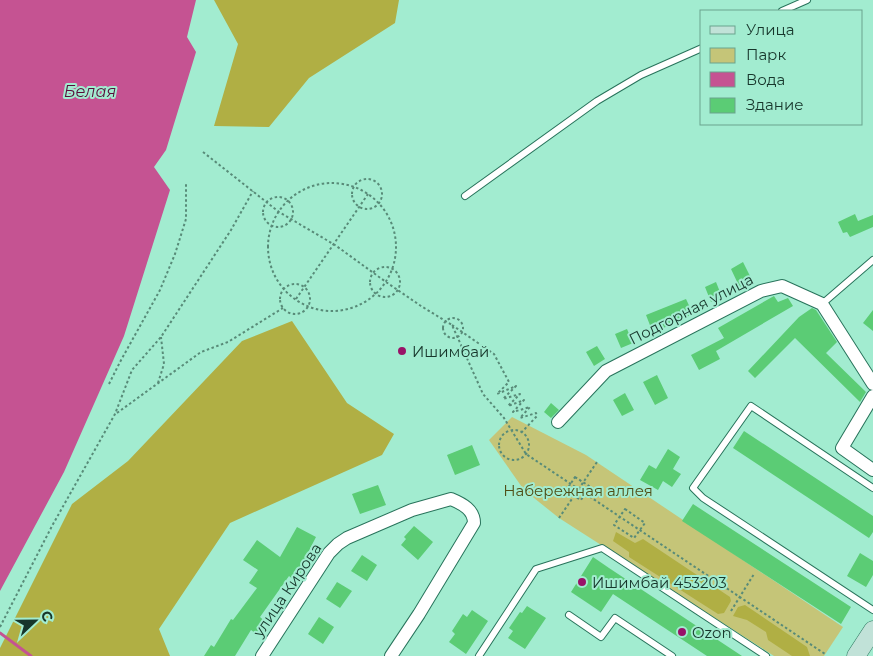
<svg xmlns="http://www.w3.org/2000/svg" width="873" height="656" font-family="Montserrat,sans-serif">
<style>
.green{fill:#c5c578}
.forest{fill:#b0af44}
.water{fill:#c55392}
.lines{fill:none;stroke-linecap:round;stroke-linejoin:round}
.stream{stroke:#c55392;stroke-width:3}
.building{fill:#5bcc75}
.service-casing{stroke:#28735b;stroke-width:8}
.minor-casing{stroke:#28735b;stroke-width:14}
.secondary-casing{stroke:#28735b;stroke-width:19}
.path{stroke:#588b78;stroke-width:2;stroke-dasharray:2.5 2.5;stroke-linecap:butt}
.service{stroke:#fff;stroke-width:6}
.minor{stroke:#fff;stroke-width:12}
.secondary{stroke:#c1e2d8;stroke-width:18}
.poi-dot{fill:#991368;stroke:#a2ecd0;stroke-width:2}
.labels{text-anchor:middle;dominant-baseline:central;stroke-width:4;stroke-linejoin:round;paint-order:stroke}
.street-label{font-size:15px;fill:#17362b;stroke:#a2ecd0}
.poi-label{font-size:15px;fill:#17362b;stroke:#a2ecd0;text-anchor:start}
.park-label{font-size:15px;fill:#4f4e16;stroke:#a2ecd0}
.water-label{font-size:16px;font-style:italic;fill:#570e3a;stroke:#a2ecd0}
</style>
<rect width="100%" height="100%" fill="#a2ecd0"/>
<path class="green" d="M512,417L586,455L843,627L824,656H774L559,518L524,490L489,440Z"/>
<path class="forest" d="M214,0H399L395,23L309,78L269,127L214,126L238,44Z
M292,321L347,403L394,434L382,455L230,523L159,629L170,656H0V648L72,504L128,461L242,341Z
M616,532L635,543L643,539L730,597L731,601L724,613L718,614L629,557V552L613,541Z
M745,605L807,647L810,656H792L768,640L766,632L747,620L733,616L738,607Z"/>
<path class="water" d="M0,0H196L187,37L196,52L166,150L154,167L170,190L124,336L64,472L0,591Z"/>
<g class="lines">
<path class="stream" d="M0,633L31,656"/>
</g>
<path class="building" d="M855,214L858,221L873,215V227L850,237L847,232L843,233L838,222Z
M743,262L753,282L740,288L731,269Z
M716,282L722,297L711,302L705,287Z
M774,296L778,302L788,298L793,306L716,351L720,359L699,370L691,355L724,338L718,328Z
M686,299L693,314L653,333L646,315Z
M812,308L816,310L837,342L826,353L866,392L860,402L795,338L755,378L748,371L799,317Z
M873,310V331L863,323Z
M627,329L633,343L621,348L615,334Z
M597,346L605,359L594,366L586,352Z
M657,375L668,398L655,405L643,382Z
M625,393L634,410L622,416L613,400Z
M551,403L559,410L551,418L544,412Z
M744,431L873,516V532L869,538L733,448Z
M472,445L480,465L455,475L447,455Z
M668,449L680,457L673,469L681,474L672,487L663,481L658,490L640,480L649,465L656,469Z
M378,485L386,505L360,514L352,494Z
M693,504L851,607L841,624L682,521Z
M414,526L433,542L418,560L401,545L406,539L404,537Z
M297,527L316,537L299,570L301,572L295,581L289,576L260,617L268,624L259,636L251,630L235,656H204L211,645L214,647L231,619L233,620L257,588L249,583L258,570L243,560L257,540L280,557Z
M860,553L873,561V575L866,587L847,576Z
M362,555L377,565L367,581L351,571Z
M593,557L609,568L742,656H707L613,594L601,612L571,592Z
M337,582L352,591L340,608L326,599Z
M527,606L546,618L525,649L508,638L513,631L509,628L520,612L522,613Z
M472,610L488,621L466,654L449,642L455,634L452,631L463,614L467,617Z
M319,617L334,627L323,644L308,634Z"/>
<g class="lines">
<defs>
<path id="service" d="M782,11L807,0
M465,196L597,101L641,75L702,48
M822,304L873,260
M873,488L751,406L693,488L703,498L873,610
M569,615L601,637L615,618L672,656
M479,656L536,569L602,548L766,656"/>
<path id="minor" d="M873,396L842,448L873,470
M558,422L606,371L761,291L782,286L822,304L873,384
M262,656L329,553L338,544L347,538L412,510L451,499C463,504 474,510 474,523L419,614L391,656"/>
<path id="secondary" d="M856,656L873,630"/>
</defs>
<use href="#service" class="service-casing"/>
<use href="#minor" class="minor-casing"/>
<use href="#secondary" class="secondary-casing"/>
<path class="path" d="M203,152L279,212L335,245L386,282L421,306L452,325L483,394L504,418L526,454L825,654
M352 194a15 15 0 1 1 30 0a15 15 0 1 1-30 0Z
M268 247a64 64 0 1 1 128 0a64 64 0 1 1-128 0Z
M263 212a15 15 0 1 1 30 0a15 15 0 1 1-30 0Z
M370 282a15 15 0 1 1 30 0a15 15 0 1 1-30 0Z
M280 299a15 15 0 1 1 30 0a15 15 0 1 1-30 0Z
M296,299L368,194
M443 328a10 10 0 1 1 20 0a10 10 0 1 1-20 0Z
M452,325L494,354L509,382L497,394L516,386L503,399L520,394L508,406L524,400L513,412L530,407L520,418L536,413L537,416L521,433
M158,383L164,364L161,337
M109,384L120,362L160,290L175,254L186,219V182
M117,413L201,352L228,342L283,308
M499 445a15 15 0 1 1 30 0a15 15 0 1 1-30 0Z
M575,477L589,486L581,500L566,491Z
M625,509L645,523L634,538L614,525Z
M559,518L597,462
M731,611L754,574
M0,627L52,526L115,414L132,370L161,337L231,230L253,191"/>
<use href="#service" class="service"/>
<use href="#minor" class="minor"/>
<use href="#secondary" class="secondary"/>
</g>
<g class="poi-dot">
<circle cx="402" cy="351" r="5"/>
<circle cx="582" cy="582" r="5"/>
<circle cx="682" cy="632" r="5"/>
</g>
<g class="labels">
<g class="street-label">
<text transform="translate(691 309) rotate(-27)">Подгорная улица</text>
<text transform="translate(287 590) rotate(-56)">улица Кирова</text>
</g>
<g class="poi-label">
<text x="412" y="351">Ишимбай</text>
<text x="592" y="582">Ишимбай 453203</text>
<text x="692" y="632">Ozon</text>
</g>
<g class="park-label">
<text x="578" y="490">Набережная аллея</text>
</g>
<g class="water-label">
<text x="90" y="91">Белая</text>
</g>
</g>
<rect x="700" y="10" width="162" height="115" fill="#a2ecd0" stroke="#6aa38e"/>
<rect x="710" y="26" width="25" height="8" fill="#c1e2d8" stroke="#6aa38e"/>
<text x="746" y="35" font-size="15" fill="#17362b">Улица</text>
<rect x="710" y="48" width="25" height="15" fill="#c5c578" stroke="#6aa38e"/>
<text x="746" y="60" font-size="15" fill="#17362b">Парк</text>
<rect x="710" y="72" width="25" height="15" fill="#c55392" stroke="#6aa38e"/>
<text x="746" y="85" font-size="15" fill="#17362b">Вода</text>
<rect x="710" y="98" width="25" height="15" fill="#5bcc75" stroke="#6aa38e"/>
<text x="746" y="110" font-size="15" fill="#17362b">Здание</text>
<g transform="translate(35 621) rotate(68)" stroke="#a2ecd0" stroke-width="4" paint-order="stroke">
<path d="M0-4L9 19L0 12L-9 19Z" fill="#17362b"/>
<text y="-8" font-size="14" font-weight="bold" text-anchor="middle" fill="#17362b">С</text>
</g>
</svg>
